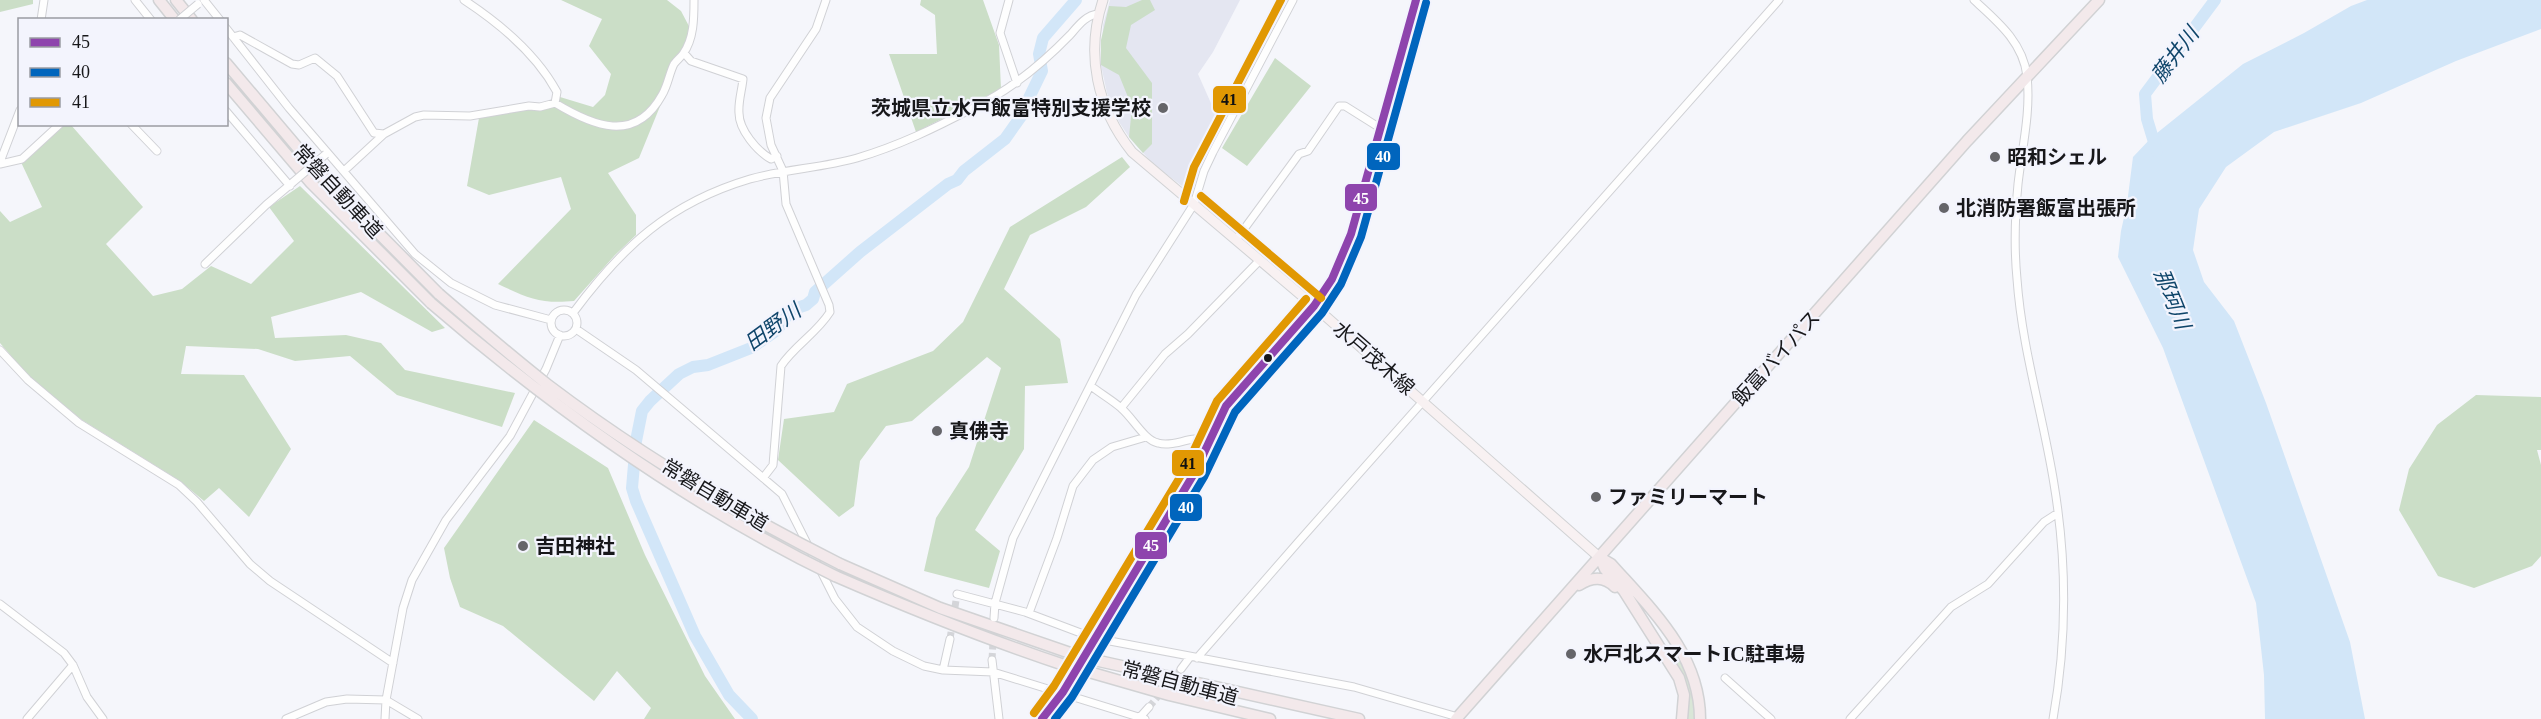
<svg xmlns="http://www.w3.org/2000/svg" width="2541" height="719" font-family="'Times New Roman','Noto Sans JP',serif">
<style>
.built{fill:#e4e6f1}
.green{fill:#d9e6d7}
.forest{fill:#cbdec7}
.water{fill:#d2e6f8}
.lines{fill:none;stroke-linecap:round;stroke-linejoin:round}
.river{stroke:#d2e6f8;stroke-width:12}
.minor-tunnel{stroke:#d4d5d9;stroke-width:7;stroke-dasharray:7 3.5;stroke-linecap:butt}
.minor-casing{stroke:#d0d1d5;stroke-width:9}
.major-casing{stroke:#d1d2d4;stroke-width:11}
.highway-casing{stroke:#d1d2d4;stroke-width:13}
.minor{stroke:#fefefe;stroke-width:7}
.major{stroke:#f8f1f2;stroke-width:9}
.highway{stroke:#f3e9eb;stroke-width:10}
.minor-bridge-casing{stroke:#d0d1d5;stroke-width:9;stroke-linecap:butt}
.highway-bridge-casing{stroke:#d1d2d4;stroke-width:13;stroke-linecap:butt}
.minor-bridge{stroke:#fefefe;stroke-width:7}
.highway-bridge{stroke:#f3e9eb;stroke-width:10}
.bus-1-casing{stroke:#f3f4fd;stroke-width:12}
.bus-2-casing{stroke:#f3f4fd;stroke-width:12}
.bus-3-casing{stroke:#f3f4fd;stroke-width:12}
.bus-1{stroke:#8e44ad;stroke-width:8}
.bus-2{stroke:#0065bd;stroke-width:8}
.bus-3{stroke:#e19803;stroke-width:8}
.poi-dot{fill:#656569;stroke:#f3f4fd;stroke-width:2}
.bus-dot{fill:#17171a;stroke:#f3f4fd;stroke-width:2}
.labels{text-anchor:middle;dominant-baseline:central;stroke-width:4.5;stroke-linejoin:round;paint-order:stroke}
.poi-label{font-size:20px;font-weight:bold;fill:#17171a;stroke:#f3f4fd;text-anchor:start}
.street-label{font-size:20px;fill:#17171a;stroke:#f3f4fd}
.water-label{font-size:21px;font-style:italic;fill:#0f456a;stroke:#f3f4fd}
.line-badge{stroke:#f3f4fd;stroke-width:2}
.badge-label{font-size:16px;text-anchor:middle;font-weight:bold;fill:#fff}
.pale-badge-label{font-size:16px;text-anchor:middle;font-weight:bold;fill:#111}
</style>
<rect width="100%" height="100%" fill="#f5f6fb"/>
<path class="built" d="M1110,0H1240L1213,52L1198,74L1222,128L1204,156L1190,192L1153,164L1129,137L1119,122L1107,93L1101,65L1103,25Z"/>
<path class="green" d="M1680,656L1694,686L1696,719H1686L1672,663Z"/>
<path class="forest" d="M0,0H33V4L0,12Z
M561,0H667L681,11L691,30L639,158L608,173L636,215V235L615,255L574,301C540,304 528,298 498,284L571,209L561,177L489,195L467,186L479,118L528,108L552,107L560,97L593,107L605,95L611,74L589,46L602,19Z
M921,0H983L999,45L1001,89L916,132L889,54H937L935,15L920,5Z
M1142,0H1150L1155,10L1131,25L1126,48L1152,83V144L1143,153L1129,137L1132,107L1119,75L1101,65V40L1109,6L1126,7Z
M1275,58L1311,86L1247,166L1222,148Z
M65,125H71L143,207L106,244L153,296L182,289L211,266L251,284L294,241L269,207L300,186L445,328L432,332L361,292L271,317L275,338L346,335L381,343L405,370L515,393L502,427L397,395L350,356L295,361L258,349L186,346L181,374L244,375L291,449L249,517L219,488L204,501L180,481L82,420L30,378L0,343V211L10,222L42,207L20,160L48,136Z
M1122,157L1130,167L1086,207L1030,235L1004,289L1060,339L1068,383L1025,386L1024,449L975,530L1000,551L989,588L924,571L936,518L969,467L1001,368L987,357L912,421L886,426L860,461L854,506L839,517L778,460L784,419L834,412L847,384L933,351L963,322L1010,227Z
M2476,395L2541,397V450H2537L2541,465V556L2532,566L2474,588L2438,576L2399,510L2409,469L2437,425Z
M534,420L608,468L645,555L705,676L735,719H644L651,708L617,671L594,701L503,626L460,607L450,578L444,548Z"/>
<path class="water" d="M2367,0H2541V29L2456,61L2361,103L2274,132L2226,167L2199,209L2193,250L2204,282L2234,321L2266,403L2350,642L2365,719H2265L2264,675L2256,603L2163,348L2118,257L2121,231L2127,204L2133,157L2152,137L2243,64L2304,33L2351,6Z"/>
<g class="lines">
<path class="river" d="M2157,152L2147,119L2145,94L2215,0
M752,719L729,695L695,636L636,501L632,488L636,441L642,411L650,401L679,374L693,367L708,365L751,348L777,330L791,310L806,305L813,299L815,292L860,252L948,184L957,180L964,171L1005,139L1027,108V102L1042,71L1039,54L1043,38L1076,0"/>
<path class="minor-tunnel" d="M950,639L957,594
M992,660L994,623
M1149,707L1181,669"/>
<defs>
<path id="minor" d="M135,0L151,20
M204,0L220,20
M464,0C499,23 537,55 557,92L555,103
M1009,0L1000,33L1017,83
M1974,0C1997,21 2023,42 2027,76C2031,112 2022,148 2018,184C2015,215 2014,248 2017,279C2022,349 2043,415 2054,484C2067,562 2067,641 2053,719
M41,20L44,0
M226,28L289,108L415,254L451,283L495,305L551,320
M233,37L240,35L292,64L299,65L315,58L337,76L374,133L384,134
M684,53L691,61L743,79C742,90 738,102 739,113C739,130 757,151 771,159L777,156
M226,111L290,186
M131,124L157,151
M0,162L20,110
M0,164L22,159L60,124
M345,170L384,134L415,117L424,115L470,116L529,106L540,107L555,103C593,126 635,144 662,95C668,85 669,74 674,64C677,60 680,58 683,54C694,39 694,18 694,0
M1236,240L1299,154L1308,151L1339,106H1345L1380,128
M205,264L266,205L292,183
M551 323a13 13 0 1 1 26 0a13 13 0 1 1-26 0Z
M573,313C622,247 669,203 750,179C785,169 822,168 857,158C898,146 935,128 973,108C1011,90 1041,65 1070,35C1078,26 1086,15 1098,14
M576,329L636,370L782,494L835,599L857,627L893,651L924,666L943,670L993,672L1145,719
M0,350L28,380L79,423L179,485L197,502L250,564L270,581L393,663
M1091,386C1101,394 1112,400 1121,408C1133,418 1144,440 1158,443C1175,448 1191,434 1208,441
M1121,408L1165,354L1188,334L1260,260
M763,478L773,465L781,366C794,346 817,333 830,312L829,305L786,204L783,171L771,145L766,118L770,98L816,29L826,0
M957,594L1025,612L1094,638L1354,687L1458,717
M0,604L64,653L73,665L87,697L103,719
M1029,613L1057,538L1073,486L1093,460L1112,447L1146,437
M994,618L995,603L1013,538L1136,295L1194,204L1204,171L1213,152L1293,0
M1197,658L1300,540L1779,0
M992,660L999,719
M1181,669L1190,657
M943,670L950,639
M1725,678L1771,719
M1140,717L1149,707
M27,719L73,665
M286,719L326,702L347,699L386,700L418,719
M385,719L386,700L403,608L412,580L446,520L510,436L546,369L560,335
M1042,719L1063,692L1195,472L1226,406L1314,306L1332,279L1351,234L1416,0
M1850,719L1951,607L1988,584L2044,522L2058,513"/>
<path id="major" d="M1103,0C1085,54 1097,108 1132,152L1314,306L1599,557"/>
<path id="highway" d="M159,0L175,20
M176,0L192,20
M226,63L319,173L439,294
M226,83L311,183L431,303
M1599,557L1611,564C1651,609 1700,654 1700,719
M1600,558L1605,569L1624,591L1679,678L1684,695L1682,719
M840,564L940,608L1073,654
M835,576C911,609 988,640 1067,666
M1579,585C1592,577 1604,576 1615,587
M1099,661L1359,719
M1082,670L1169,695L1270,719
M1456,719L1967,141L2099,0"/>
</defs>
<use href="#minor" class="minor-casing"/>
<use href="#major" class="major-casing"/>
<use href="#highway" class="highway-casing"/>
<use href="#minor" class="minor"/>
<use href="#major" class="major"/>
<use href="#highway" class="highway"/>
<defs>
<path id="minor-bridge" d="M179,20L198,4
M292,183L326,154"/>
<path id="highway-bridge" d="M439,294C475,325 511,356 548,385C639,454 738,513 840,564
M431,303C555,410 687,504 835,576
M1073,654L1090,659
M1067,666L1082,670"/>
</defs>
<use href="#minor-bridge" class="minor-bridge-casing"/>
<use href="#highway-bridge" class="highway-bridge-casing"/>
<use href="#minor-bridge" class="minor-bridge"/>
<use href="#highway-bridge" class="highway-bridge"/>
<defs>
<path id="bus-1" d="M1042,719L1063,692L1195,472L1226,406L1314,306L1332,279L1351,234L1416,0"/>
<path id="bus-2" d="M1055,719L1072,697L1204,477L1235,412L1322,313L1341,284L1361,237L1426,3"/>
<path id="bus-3" d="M1201,196L1321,298
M1184,201L1194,167L1204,148L1281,0
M1034,713L1054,686L1186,467L1217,401L1306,299"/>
</defs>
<use href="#bus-1" class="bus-1-casing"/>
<use href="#bus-2" class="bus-2-casing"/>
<use href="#bus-3" class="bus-3-casing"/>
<use href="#bus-1" class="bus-1"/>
<use href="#bus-2" class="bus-2"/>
<use href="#bus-3" class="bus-3"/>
</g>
<g class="poi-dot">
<circle cx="1163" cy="108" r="6"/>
<circle cx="1995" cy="157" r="6"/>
<circle cx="1944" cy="208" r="6"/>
<circle cx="937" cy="431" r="6"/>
<circle cx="1596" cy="497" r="6"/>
<circle cx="523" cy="546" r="6"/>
<circle cx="1571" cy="654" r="6"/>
</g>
<circle class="bus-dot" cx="1268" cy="358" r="5"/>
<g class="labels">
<g class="poi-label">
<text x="1151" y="108" text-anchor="end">茨城県立水戸飯富特別支援学校</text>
<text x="2007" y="157">昭和シェル</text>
<text x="1956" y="208">北消防署飯富出張所</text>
<text x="949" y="431">真佛寺</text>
<text x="1608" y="497">ファミリーマート</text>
<text x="535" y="546">吉田神社</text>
<text x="1583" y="654">水戸北スマートIC駐車場</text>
</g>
<g class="street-label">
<text transform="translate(338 191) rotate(47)">常磐自動車道</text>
<text transform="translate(1374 358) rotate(41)">水戸茂木線</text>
<text transform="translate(1776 358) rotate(-48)">飯富バイパス</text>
<text transform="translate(715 495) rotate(31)">常磐自動車道</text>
<text transform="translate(1180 683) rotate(15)">常磐自動車道</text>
</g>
<g class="water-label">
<text transform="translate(2175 55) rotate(-53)">藤井川</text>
<text transform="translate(2172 299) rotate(68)">那珂川</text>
<text transform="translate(773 327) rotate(-36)">田野川</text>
</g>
</g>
<g class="line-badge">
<rect x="1212" y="85" width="35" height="29" rx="6" fill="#e19803"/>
<rect x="1366" y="142" width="35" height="29" rx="6" fill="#0065bd"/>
<rect x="1344" y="183" width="34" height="29" rx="6" fill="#8e44ad"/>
<rect x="1171" y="449" width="34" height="28" rx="6" fill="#e19803"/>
<rect x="1169" y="493" width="34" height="29" rx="6" fill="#0065bd"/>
<rect x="1134" y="531" width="34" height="29" rx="6" fill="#8e44ad"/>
</g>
<g class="badge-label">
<text x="1383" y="162">40</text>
<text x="1361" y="204">45</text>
<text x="1186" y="513">40</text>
<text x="1151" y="551">45</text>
</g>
<g class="pale-badge-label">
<text x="1229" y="105">41</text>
<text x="1188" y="469">41</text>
</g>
<rect x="18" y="18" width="210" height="108" fill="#f3f4fd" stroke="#9b9ca2" stroke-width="1.5"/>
<rect x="30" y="38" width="30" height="9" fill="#8e44ad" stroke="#9b9ca2" stroke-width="1.5"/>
<text x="72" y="48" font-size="18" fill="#17171a">45</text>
<rect x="30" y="68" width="30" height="9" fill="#0065bd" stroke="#9b9ca2" stroke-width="1.5"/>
<text x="72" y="78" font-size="18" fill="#17171a">40</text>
<rect x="30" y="98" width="30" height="9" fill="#e19803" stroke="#9b9ca2" stroke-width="1.5"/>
<text x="72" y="108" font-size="18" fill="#17171a">41</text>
</svg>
